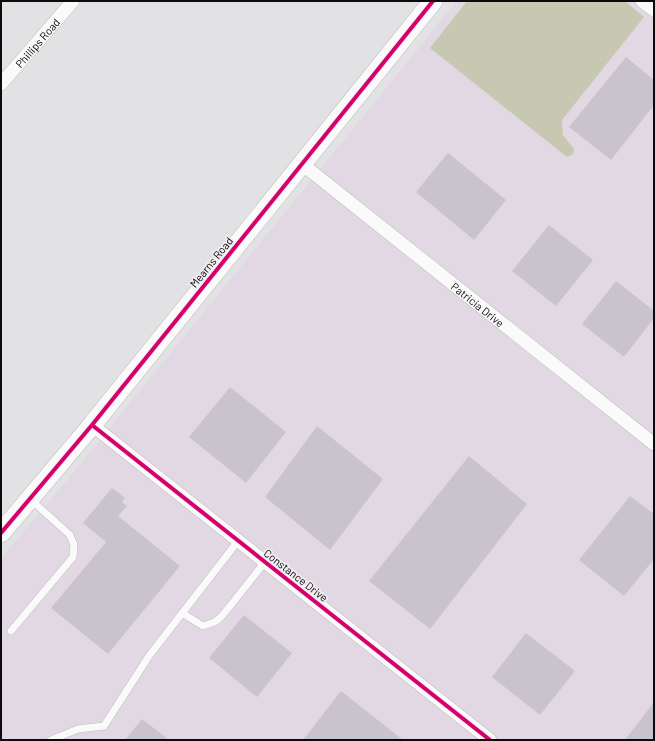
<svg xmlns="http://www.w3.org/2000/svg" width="655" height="741" font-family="Barlow,sans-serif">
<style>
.industrial{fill:#e2d8e3}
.forest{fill:#c6c8b1}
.building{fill:#c9c3cc}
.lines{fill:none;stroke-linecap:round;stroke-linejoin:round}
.lane-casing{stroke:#bebdbe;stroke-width:8}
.street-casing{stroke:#bebdbe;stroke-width:14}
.secondary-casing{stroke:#bebdbe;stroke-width:20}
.lane{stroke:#fbfafb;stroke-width:7}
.street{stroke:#fbfafb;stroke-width:13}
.secondary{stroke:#fbfafb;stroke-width:19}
.cycleway-casing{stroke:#f0eef1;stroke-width:6}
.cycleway{stroke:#d6006c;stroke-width:4}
.labels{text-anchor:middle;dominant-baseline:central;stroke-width:3.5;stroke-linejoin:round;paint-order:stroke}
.street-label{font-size:11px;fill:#0c0b0c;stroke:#f0eef1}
</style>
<rect width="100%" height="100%" fill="#e2e1e3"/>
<path class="industrial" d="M457,1H654V740H1V558L51,500Z"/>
<path class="forest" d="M467,1H625L644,17L562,120L563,135L574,149L573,154L567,157L430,48Z"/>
<path class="building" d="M626,57L654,80V105L611,160L569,127Z
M448,153L506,200L474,240L416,192Z
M549,225L593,260L556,306L512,271Z
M616,281L654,311V318L624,357L582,324Z
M230,387L286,432L246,483L189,437Z
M317,426L383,479L330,550L265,497Z
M469,456L527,504L430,629L369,581Z
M112,488L125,498L122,502L127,506L118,516L180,566L108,654L51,608L106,542L83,523Z
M630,496L654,514V559L624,596L579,560Z
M244,615L292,653L257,697L209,658Z
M526,633L575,671L540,715L492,677Z
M341,691L403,740H303Z
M654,702V740H625Z
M142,719L169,740H125Z"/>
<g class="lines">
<defs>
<path id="lane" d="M182,613L203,626L215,622L222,616L265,562
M11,631L73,557L74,545L70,535L30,499
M51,740L78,729L104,726L149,656L238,541"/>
<g id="street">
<path d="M642,1L654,10"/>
<path id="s1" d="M1,84L73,1"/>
<path id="s2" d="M302,164L654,444"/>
<path d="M92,425L490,740"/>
</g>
<path id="secondary" d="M1,533L92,425L433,1"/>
</defs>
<use href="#lane" class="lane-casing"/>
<use href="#street" class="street-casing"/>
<use href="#secondary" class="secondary-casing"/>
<use href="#lane" class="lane"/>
<use href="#street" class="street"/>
<use href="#secondary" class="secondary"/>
<defs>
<path id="cycleway" d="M92,425L490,740
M1,533L92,425L433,1"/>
</defs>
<use href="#cycleway" class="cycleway-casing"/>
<use href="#cycleway" class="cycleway"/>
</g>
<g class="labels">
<g class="street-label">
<text stroke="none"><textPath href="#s1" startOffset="55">Phillips Road</textPath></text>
<text transform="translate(211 262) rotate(-51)">Mearns Road</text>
<text stroke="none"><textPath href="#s2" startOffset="225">Patricia Drive</textPath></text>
<text transform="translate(296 575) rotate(38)">Constance Drive</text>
</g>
</g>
<rect width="655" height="741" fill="none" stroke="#0c0b0c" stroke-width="4"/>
</svg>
